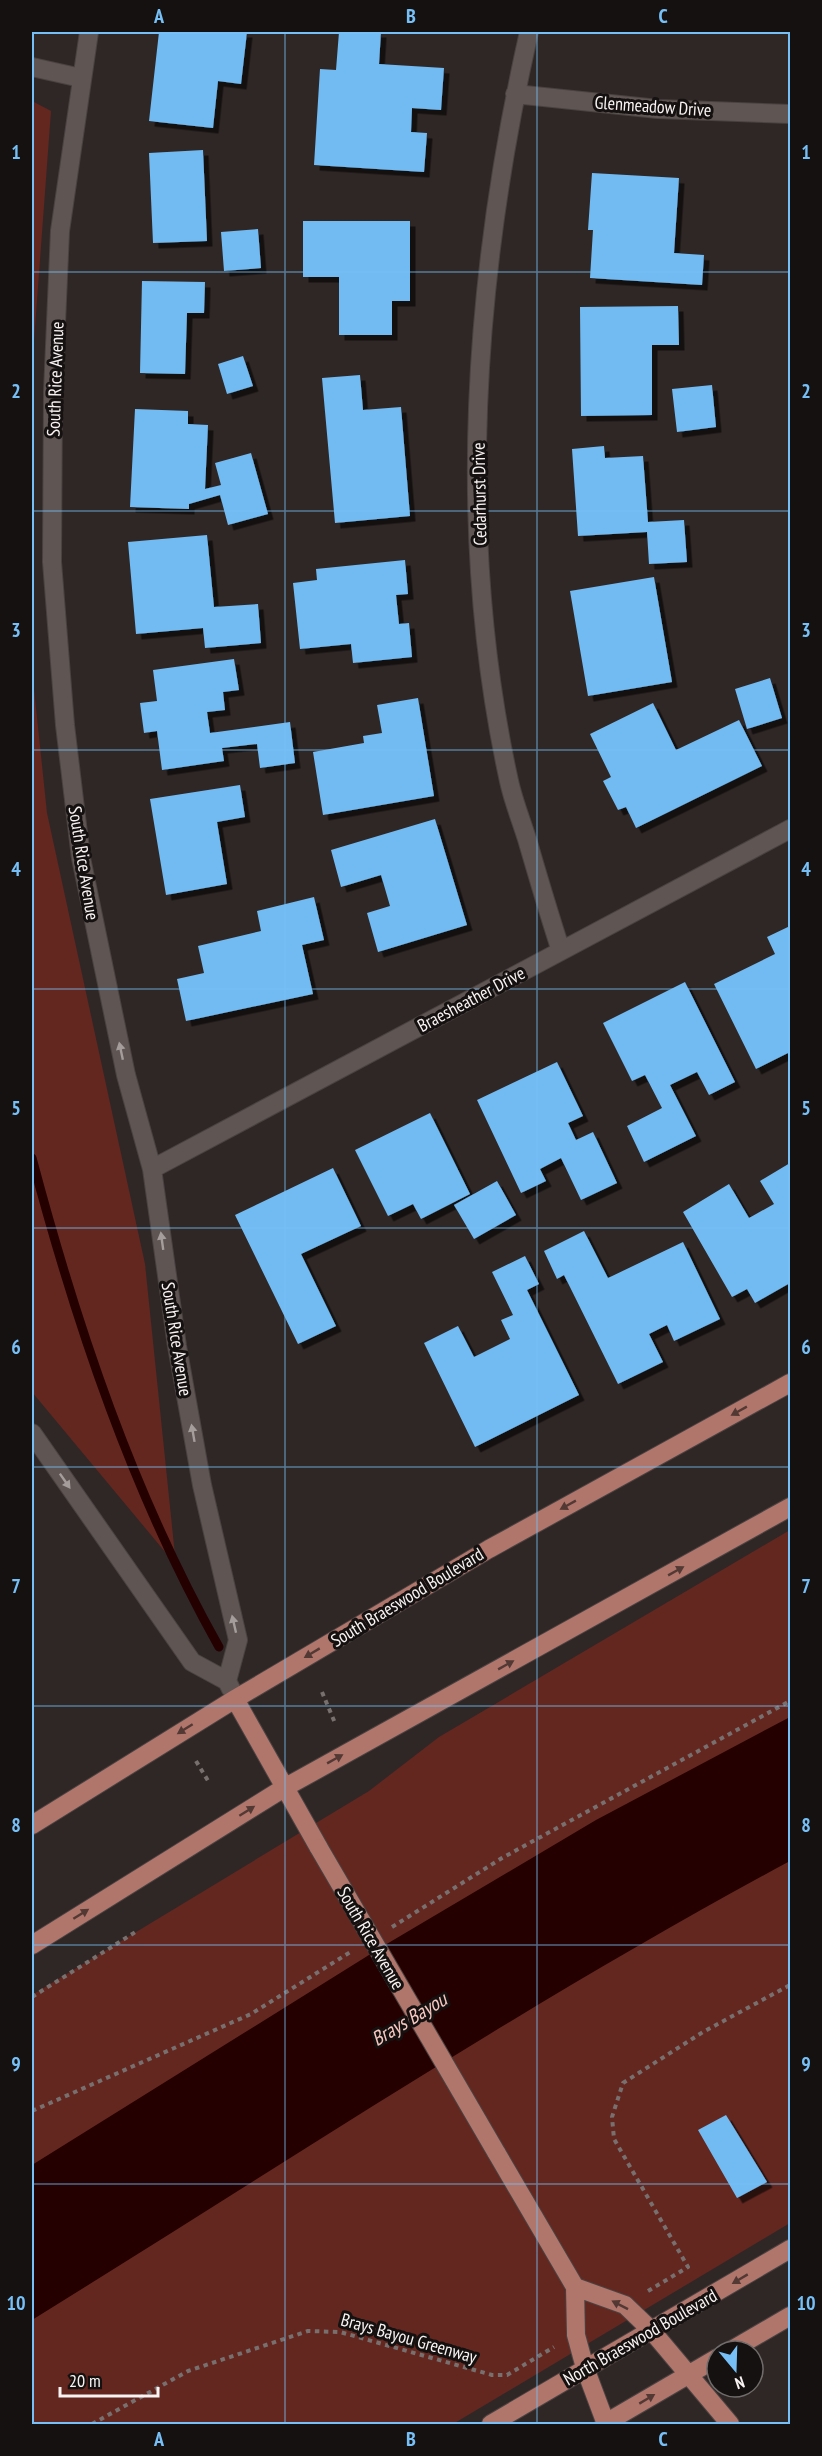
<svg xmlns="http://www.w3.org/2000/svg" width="822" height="2456" font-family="'PT Sans Narrow',sans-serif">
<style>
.green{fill:#63271f}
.water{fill:#240100}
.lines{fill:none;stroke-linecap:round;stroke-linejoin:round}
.stream{stroke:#240100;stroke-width:9}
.building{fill:#71bbf2;filter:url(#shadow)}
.minor-casing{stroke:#494241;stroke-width:20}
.major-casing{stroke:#494241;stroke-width:20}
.path{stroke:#77706f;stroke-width:4;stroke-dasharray:4.5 4.5;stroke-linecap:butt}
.minor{stroke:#5f5654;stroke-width:18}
.major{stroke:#b0756b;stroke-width:18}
.major-bridge-casing{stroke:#494241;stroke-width:20;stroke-linecap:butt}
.major-bridge{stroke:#b0756b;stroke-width:18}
.oneway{fill:#a49d9c}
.oneway2{fill:#533934}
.grid{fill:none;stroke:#76c0f7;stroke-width:1.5;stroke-opacity:0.55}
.labels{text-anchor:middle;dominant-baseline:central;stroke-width:6;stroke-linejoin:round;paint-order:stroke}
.street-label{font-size:18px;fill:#f9f4f3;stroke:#151110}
.water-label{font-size:20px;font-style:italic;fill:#f9c9c1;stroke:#151110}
.neatline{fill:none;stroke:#76c0f7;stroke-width:2}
.grid-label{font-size:20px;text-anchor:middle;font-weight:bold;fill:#76c0f7}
</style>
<defs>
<filter id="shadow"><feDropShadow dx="5.5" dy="5.5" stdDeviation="0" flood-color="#0009"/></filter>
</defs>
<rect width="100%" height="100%" fill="#2f2726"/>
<path class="green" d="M32,101L51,111L32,368Z
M32,670L47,813L145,1264L176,1565L32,1392Z
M790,1530V2223L453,2424H32V1995L369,1791L439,1737Z"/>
<path class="water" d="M790,1717V1861C531,2000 282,2165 32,2320V2165L385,1945L596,1820Z"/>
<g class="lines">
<path class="stream" d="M32,1158C77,1327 133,1494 219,1647"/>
</g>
<path class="building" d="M159,32H247L241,84L218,81L213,128L149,121Z
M339,32H381L379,64L444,68L441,110L412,108L411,132L427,133L424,172L314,165L320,69L336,70Z
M203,150L207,241L153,243L149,153Z
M592,173L679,178L674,253L704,255L702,285L590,278L593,230H588Z
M303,221H410V301H392V335H339V277H303Z
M258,229L261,268L224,271L221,232Z
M142,281L205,282L204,313H187L185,374L140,373Z
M678,306L679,345H652V415L581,416L580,307Z
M243,356L253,386L227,394L218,364Z
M360,375L363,410L401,407L410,516L335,523L322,378Z
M712,385L716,427L677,432L672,389Z
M135,409L188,411V424L208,425L205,489L221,485L215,463L251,453L268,514L228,525L220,495L189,504V509L130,507Z
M604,446L605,458L643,456L648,522L684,520L687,562L649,564L647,532L578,536L572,449Z
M207,535L214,607L258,604L261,643L205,648L203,628L136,634L128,542Z
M405,560L408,594L396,595L399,624L409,623L412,657L353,663L351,644L300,649L293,583L317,580L316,569Z
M654,577L672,682L588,696L570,591Z
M234,659L239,690L223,692L225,710L207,712L210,733L290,722L295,763L260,768L257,744L222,748L224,761L162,770L157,731L144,733L140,703L157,701L153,670Z
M770,678L782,718L747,729L735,689Z
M418,698L434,796L323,815L313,752L364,743L363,736L382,733L377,705Z
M653,703L676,750L739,720L762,766L636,828L626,807L618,810L603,781L611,777L590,734Z
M240,785L245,817L217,822L227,884L166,895L150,799Z
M435,819L467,925L378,952L367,913L390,906L381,875L341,887L331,850Z
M314,897L324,940L302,945L313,994L186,1021L177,979L204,973L198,946L261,931L257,911Z
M790,926V1052L756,1069L714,984L775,954L767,937Z
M685,982L735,1082L709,1095L697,1072L670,1085L696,1136L644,1162L627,1126L662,1108L645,1075L632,1081L603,1023Z
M557,1062L583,1116L568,1123L576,1140L593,1132L617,1183L581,1200L561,1158L540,1169L546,1181L521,1193L477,1100Z
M430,1113L470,1194L421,1219L413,1204L388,1216L355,1150Z
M790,1163V1283L755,1303L747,1289L732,1297L683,1212L729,1184L749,1218L774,1204L760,1181Z
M333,1168L361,1226L301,1254L336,1326L298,1344L235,1215Z
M497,1181L516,1215L474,1239L454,1205Z
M584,1231L608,1278L683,1242L720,1319L674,1341L667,1325L649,1334L663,1362L618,1384L564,1275L557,1279L544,1251Z
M525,1256L539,1284L527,1290L579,1395L475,1447L424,1343L458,1326L474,1357L510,1339L501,1320L513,1315L492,1272Z
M726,2115L767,2182L737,2198L698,2130Z"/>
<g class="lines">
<defs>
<path id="minor" d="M89,32L60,231L53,392L52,562L65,725L81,858L126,1075L152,1169L177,1346L202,1485L238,1640L227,1681
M529,32C474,275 455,535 509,781C513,800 521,820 527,839C538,877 549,914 561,951
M32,67L81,78
M515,94L658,109L790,114
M152,1169L790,829
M32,1433L192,1662L227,1681L231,1689"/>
<path id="major" d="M235,1699L319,1848
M32,1825L235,1699L489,1549L790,1383
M32,1945L284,1788L790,1507
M496,2152L575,2287L576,2335L585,2368L606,2424
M575,2287L625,2305L651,2330L730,2424
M730,2351L790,2316
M491,2424L790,2249
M604,2424L717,2358"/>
</defs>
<use href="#minor" class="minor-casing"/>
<use href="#major" class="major-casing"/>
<path class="path" d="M322,1692L335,1723
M196,1761L210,1784
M392,1927L502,1858L790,1701
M32,1997L137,1931
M32,2111L251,2014L352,1951
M648,2291L688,2267L614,2139L612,2117L623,2083L703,2032L790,1985
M92,2424L188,2371L308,2331L340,2332L492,2375H507L554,2347"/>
<use href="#minor" class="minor"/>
<use href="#major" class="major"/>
<defs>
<path id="major-bridge" d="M319,1848L496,2152"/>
</defs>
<use href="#major-bridge" class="major-bridge-casing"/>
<use href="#major-bridge" class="major-bridge"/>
</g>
<defs><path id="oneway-solid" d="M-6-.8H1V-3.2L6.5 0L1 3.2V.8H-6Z" transform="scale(1.5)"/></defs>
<g class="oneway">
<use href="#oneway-solid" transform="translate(121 1051) rotate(-102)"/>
<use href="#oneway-solid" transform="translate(162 1241) rotate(-98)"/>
<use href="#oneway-solid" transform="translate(193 1433) rotate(-100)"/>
<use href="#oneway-solid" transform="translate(65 1481) rotate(55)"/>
<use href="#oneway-solid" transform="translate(234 1624) rotate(-103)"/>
</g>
<g class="oneway2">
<use href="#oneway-solid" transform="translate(739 1411) rotate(151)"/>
<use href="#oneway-solid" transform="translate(568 1505) rotate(151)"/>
<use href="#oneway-solid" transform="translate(676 1571) rotate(-29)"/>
<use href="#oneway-solid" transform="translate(312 1653) rotate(149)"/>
<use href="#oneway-solid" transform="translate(506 1665) rotate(-29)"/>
<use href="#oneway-solid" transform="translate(185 1729) rotate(148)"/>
<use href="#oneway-solid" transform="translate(335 1759) rotate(-29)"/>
<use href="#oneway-solid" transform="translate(247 1811) rotate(-32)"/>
<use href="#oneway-solid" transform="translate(81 1914) rotate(-32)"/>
<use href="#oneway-solid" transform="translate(740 2279) rotate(149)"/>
<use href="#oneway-solid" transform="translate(620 2305) rotate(-153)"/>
<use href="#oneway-solid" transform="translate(647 2399) rotate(-31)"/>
</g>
<path class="grid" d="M285,32V2424M537,32V2424M32,272H790M32,511H790M32,750H790M32,989H790M32,1228H790M32,1467H790M32,1706H790M32,1945H790M32,2184H790"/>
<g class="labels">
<g class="street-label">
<text transform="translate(653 106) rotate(4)">Glenmeadow Drive</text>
<text transform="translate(55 379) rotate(-88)">South Rice Avenue</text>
<text transform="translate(479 494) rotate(-91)">Cedarhurst Drive</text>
<text transform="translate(84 863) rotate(81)">South Rice Avenue</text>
<text transform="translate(471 999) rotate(-28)">Braesheather Drive</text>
<text transform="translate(177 1339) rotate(81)">South Rice Avenue</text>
<text transform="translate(407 1597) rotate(-31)">South Braeswood Boulevard</text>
<text transform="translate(371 1938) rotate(60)">South Rice Avenue</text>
<text transform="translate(640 2337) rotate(-30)">North Braeswood Boulevard</text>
<text transform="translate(409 2338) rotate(16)">Brays Bayou Greenway</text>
</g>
<g class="water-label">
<text transform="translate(409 2019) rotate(-31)">Brays Bayou</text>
</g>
</g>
<rect width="822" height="2456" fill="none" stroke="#151110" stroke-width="66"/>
<g transform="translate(735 2369) rotate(161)"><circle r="28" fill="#151110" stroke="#706c6b" stroke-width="1.5"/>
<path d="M0-4.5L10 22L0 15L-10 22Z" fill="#76c0f7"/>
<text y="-9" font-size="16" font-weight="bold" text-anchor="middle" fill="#f9f4f3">N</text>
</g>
<path d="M60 2387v9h98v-9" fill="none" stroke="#f9f4f3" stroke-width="3"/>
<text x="69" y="2387" font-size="18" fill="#f9f4f3" stroke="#151110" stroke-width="4.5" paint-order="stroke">20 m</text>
<rect x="33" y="33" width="756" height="2390" class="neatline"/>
<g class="grid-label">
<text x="159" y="23">A</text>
<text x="411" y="23">B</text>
<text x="663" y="23">C</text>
<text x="16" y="159">1</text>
<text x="806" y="159">1</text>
<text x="16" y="398">2</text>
<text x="806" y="398">2</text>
<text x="16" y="637">3</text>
<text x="806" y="637">3</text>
<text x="16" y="876">4</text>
<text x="806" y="876">4</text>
<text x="16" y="1115">5</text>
<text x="806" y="1115">5</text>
<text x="16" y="1354">6</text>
<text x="806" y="1354">6</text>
<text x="16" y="1593">7</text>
<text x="806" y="1593">7</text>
<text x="16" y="1832">8</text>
<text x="806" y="1832">8</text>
<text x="16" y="2071">9</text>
<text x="806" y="2071">9</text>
<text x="16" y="2310">10</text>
<text x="806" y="2310">10</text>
<text x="159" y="2446">A</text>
<text x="411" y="2446">B</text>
<text x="663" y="2446">C</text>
</g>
</svg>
